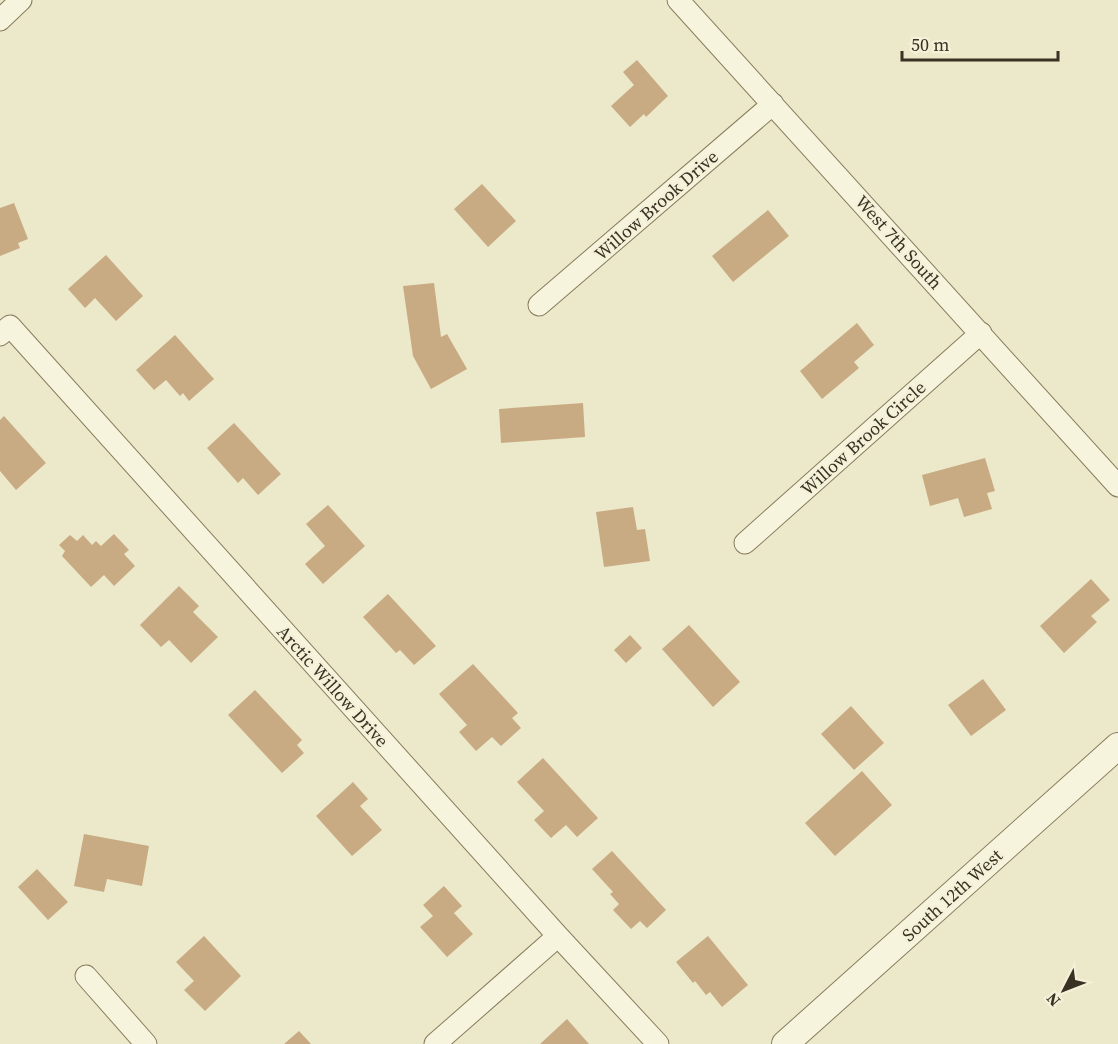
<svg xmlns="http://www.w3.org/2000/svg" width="1118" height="1044" font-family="'Source Serif 4',serif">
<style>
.building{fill:#c8ab83}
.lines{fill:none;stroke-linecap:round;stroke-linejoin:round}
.minor-casing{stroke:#887c5f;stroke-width:23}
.tertiary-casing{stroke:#887c5f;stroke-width:28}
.minor{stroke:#f7f4dd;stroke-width:21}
.tertiary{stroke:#f7f4dd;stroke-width:26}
.labels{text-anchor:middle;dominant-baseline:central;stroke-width:5;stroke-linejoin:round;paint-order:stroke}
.street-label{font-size:18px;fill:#393122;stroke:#f4f1d9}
</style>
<rect width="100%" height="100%" fill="#ece8ca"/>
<path class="building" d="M637,60L668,96L646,117L644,114L630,127L611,106L634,85L623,72Z
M482,184L516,221L488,247L454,209Z
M14,203L28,239L18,243L20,248L0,256V208Z
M768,210L789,236L733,282L712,256Z
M106,255L143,296L116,321L95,298L85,308L68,289Z
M434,283L441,337L447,334L467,369L431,389L413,356L403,286Z
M857,323L874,345L854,362L859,368L822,399L800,371Z
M175,335L214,379L189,401L183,393L180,396L166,380L154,390L136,370Z
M583,403L585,437L501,443L499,409Z
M4,416L46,463L16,490L0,471V420Z
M234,423L281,474L258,495L243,478L238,483L207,448Z
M985,458L995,491L987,493L992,509L964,517L958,498L930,506L922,475Z
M328,505L365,546L323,584L305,564L325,546L306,524Z
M633,507L637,530L645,529L650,561L604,567L596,512Z
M114,534L129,550L124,554L135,566L114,586L104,575L91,587L62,556L65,551L59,545L70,535L77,541L83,535L92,545L96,541L101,546Z
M1091,579L1110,600L1091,616L1097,622L1064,653L1040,626Z
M179,586L199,606L193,612L218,637L191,663L169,640L161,647L140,625Z
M388,594L436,646L414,665L400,650L396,653L363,617Z
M689,625L740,682L713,707L662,649Z
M630,635L642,648L626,663L614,650Z
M473,664L518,713L512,718L521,728L501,746L492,737L476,751L459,732L467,725L439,694Z
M983,679L1006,710L971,736L948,705Z
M255,690L302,740L297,745L304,753L282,773L228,715Z
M851,706L884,743L854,770L821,734Z
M543,758L598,818L577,837L566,825L551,838L534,820L544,811L517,782Z
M862,771L892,805L835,856L805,823Z
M353,782L368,799L360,806L382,830L352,856L316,816Z
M84,834L149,846L142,886L107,879L104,892L74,886Z
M612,851L666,910L647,928L640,921L631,929L613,910L619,904L610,894L613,892L592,869Z
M37,869L68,902L48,920L18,887Z
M444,886L462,906L454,913L473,934L447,957L420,927L433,916L423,905Z
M204,936L241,976L205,1011L184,990L194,981L176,962Z
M708,936L748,985L722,1007L710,992L706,995L695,981L693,983L676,962Z
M567,1019L589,1044H540Z
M299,1031L311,1044H284Z"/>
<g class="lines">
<defs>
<path id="minor" d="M678,0L1118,486
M0,20L21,0
M539,305L773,104
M0,335L10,326L558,936L658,1044
M745,543L981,333
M86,976L146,1044
M435,1044L558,936"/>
<path id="tertiary" d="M785,1044L1118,746"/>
</defs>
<use href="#minor" class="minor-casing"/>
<use href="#tertiary" class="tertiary-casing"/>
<use href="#minor" class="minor"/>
<use href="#tertiary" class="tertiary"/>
</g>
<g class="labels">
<g class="street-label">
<text transform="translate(656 205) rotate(-41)">Willow Brook Drive</text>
<text transform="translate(899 242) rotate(48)">West 7th South</text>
<text transform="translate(863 438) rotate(-42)">Willow Brook Circle</text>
<text transform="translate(333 686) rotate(48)">Arctic Willow Drive</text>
<text transform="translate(952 895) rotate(-42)">South 12th West</text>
</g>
</g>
<g transform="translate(1064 990) rotate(228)" stroke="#f4f1d9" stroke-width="4.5" paint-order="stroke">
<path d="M0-4.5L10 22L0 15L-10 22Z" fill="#393122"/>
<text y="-9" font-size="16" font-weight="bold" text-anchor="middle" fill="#393122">N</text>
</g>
<path d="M902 51v9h156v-9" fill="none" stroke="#393122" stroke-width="3"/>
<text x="911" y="51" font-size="18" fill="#393122" stroke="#f4f1d9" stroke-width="4.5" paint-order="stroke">50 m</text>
</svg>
